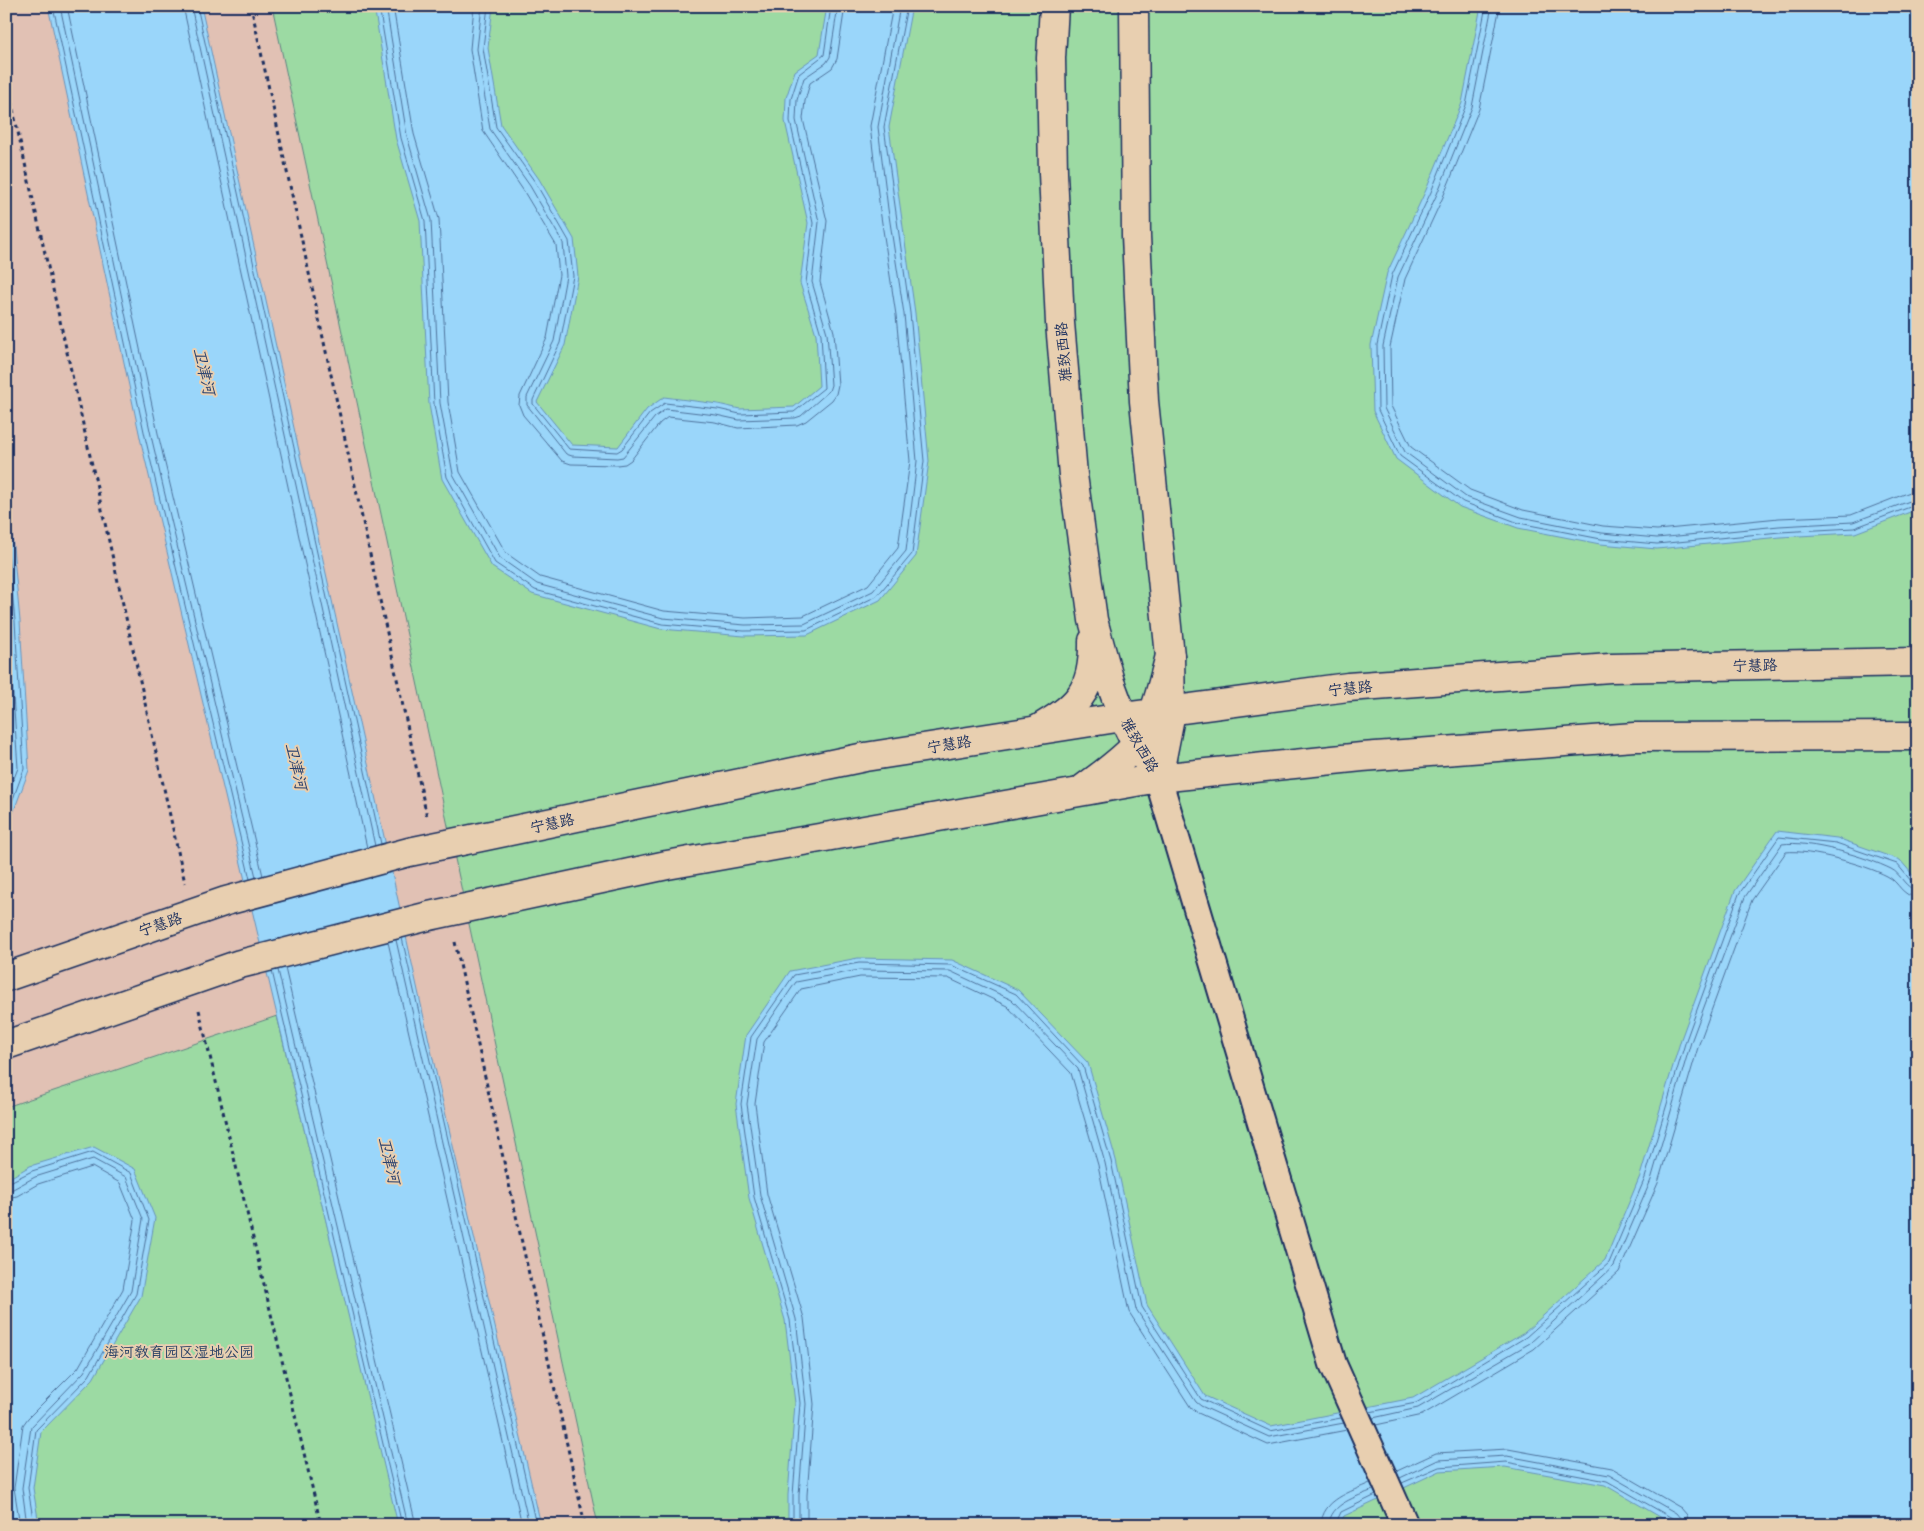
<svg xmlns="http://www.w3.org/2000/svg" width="1924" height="1531" font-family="Delius,'LXGW WenKai TC',sans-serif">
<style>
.green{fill:#9cdaa3;stroke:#5c8480}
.water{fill:#9ad6fa;stroke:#6793bc}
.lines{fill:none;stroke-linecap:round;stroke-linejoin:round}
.shore{stroke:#4e729c;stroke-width:1}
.minor-casing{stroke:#1b2f5e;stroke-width:30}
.tertiary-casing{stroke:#1b2f5e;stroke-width:31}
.secondary-casing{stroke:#1b2f5e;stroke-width:31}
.path{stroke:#1b2f5e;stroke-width:3;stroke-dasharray:4 4;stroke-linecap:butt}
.minor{stroke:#e8cfb0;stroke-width:26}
.tertiary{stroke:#e8cfb0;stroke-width:28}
.secondary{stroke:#e8cfb0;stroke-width:28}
.labels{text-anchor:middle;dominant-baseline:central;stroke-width:4;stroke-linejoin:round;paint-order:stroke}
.street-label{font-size:15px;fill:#1b2f5e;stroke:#e8cfb0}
.park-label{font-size:15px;fill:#284065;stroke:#e8cfb0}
.water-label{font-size:16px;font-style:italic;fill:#28406e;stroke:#e8cfb0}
</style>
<rect width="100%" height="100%" fill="#e1c1b4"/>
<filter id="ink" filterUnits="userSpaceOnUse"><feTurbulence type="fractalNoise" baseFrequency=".02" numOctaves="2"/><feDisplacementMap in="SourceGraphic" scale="10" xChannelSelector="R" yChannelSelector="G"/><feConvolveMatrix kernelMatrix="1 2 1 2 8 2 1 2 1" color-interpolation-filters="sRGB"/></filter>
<g filter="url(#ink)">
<path class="green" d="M272,6H1918V1525H598Z
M277,1016L399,1525H6V1107Z"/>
<path class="water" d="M48,6H201L437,1077L541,1525H398L141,442Z
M374,6H493L488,48L501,125L539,179L574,239L578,276L565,345L537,402L572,445L618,447L647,409L664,397L718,404L740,409L794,407L819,386L816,334L800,283L808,223L785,121L786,98L795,71L819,54L827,6H912L889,127L915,313L929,461L916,556L880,600L807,635L744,636L661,629L532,594L492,567L442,479L429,404L420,221L396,139Z
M1481,6H1918V509L1855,533L1780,537L1657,549L1600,544L1518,528L1460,507L1396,459L1373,411L1371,345L1387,273L1426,190L1462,103Z
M6,508L10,515L20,621L29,770L6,832Z
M1777,831L1837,838L1900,860L1918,881V1525H1674L1605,1485L1505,1467L1440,1471L1344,1516L1339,1525H788V1495L795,1403L785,1320L749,1198L736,1104L746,1035L790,971L858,958L952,960L1018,990L1088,1063L1116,1160L1147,1305L1205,1396L1271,1426L1413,1398L1524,1333L1605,1260L1640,1176L1681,1039L1735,891Z
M94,1147L135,1169L155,1218L141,1296L93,1379L41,1432L33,1488L39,1525H6V1180L30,1166Z"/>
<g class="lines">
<path class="shore" d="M53,6L146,441L250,879
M60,6L152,440L256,877
M67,6L159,438L263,876
M183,6L367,848
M191,6L375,846
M197,6L381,844
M379,6L401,138L425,221L434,404L447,477L495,563L535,590L662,624L744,631L806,630L877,596L912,554L924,461L910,313L884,127L907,6
M386,6L407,136L431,220L440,403L453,474L500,558L537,584L663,618L745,625L804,624L873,591L906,551L917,461L904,314L888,209L878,127L900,6
M393,6L414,134L439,219L448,402L460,472L506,553L540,577L664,611L745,618L803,616L868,585L898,548L910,461L896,315L880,210L870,126L893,6
M474,6L470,49L483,131L523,190L556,245L559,275L547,338L520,396L519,405L523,415L562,461L571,464L617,465L625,464L631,460L660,423L668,417L715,422L738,428L797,425L806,421L832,400L836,394L838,385L834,332L820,282L827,221L803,119L805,101L810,83L832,68L837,59L845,6
M482,6L477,49L490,129L530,186L563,243L566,276L554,341L527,397V405L566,454L572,456L617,458L623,457L655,417L666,409L716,415L739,420L795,418L801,416L829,391L831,385L827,333L812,282L819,222L796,120L797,100L804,78L826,63L830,57L838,6
M488,6L483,48L496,127L535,182L569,241L573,276L560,343L533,400V404L569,449L617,452L622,449L650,413L665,403L718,409L740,414L794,412L824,388L821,334L806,283L813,223L790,121L791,99L799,74L824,55L831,6
M1486,6L1466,105L1431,192L1392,275L1377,345L1378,410L1400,456L1463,502L1519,523L1601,539L1657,544L1780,532L1854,528L1918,504
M1492,6L1472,107L1437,194L1398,277L1383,346L1384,408L1405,452L1466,497L1521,517L1602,533L1657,538L1779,526L1853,522L1918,498
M1500,6L1479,109L1443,197L1405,279L1390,347L1391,406L1411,447L1470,490L1523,510L1603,526L1657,530L1779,518L1851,515L1910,492L1918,491
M6,530L15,621L24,769L6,818
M6,594L18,768L6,799
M6,703L10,767L6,777
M402,938L536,1525
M396,940L529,1525
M388,942L522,1525
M285,968L416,1525
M278,970L408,1525
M272,971L402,1525
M6,1184L32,1171L93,1152L131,1173L149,1220L136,1294L89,1376L36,1430L28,1488L34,1525
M6,1190L13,1189L35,1177L93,1159L126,1177L143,1219L131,1291L84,1372L31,1427L22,1488L27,1525
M6,1198L17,1196L38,1184L92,1167L120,1183L135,1220L123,1289L78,1368L28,1418L23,1425L14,1488L20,1525
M1370,1412L1416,1403L1526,1337L1609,1263L1645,1178L1686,1040L1739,894L1779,837L1836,843L1897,864L1912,882L1918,884
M1373,1418L1418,1408L1530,1343L1614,1266L1651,1180L1691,1042L1745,897L1782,844C1809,840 1867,857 1891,869C1902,874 1904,889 1918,890
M1376,1425L1422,1415L1534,1349L1619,1272L1658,1183L1699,1044L1752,900L1786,852C1809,849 1866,865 1887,876C1900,882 1901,897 1918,897
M1397,1471L1436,1453L1508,1449L1612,1468L1681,1508L1687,1515L1689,1525
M1400,1478L1438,1460L1507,1456L1609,1475L1676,1513L1680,1518L1681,1525
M1402,1483L1439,1467L1506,1462L1607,1481L1672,1518L1675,1525
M793,1525V1495L800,1403L790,1320L754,1197L741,1104L751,1037L794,975L859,963L951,965L1016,994L1083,1066L1111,1161L1142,1307L1201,1399L1270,1431L1341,1418
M799,1525V1495L806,1404L796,1319L760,1195L747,1104L757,1039L796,982L859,970L950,971L1012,1000L1078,1069L1105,1163L1136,1309L1196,1402L1201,1406L1269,1437L1344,1423
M807,1525V1495L814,1404L804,1318L767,1194L755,1104L764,1042L801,989L860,977L948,978L1007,1006L1071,1073L1098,1165L1129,1312L1191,1408L1198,1413L1268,1445L1347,1430
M1321,1525C1322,1499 1351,1492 1370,1483
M1329,1525C1330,1503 1357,1497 1373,1490
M1335,1525L1341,1512L1376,1495"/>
<defs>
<path id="minor" d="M1158,778L1333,1364L1405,1525"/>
<path id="tertiary" d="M1054,6L1051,58L1053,173L1060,323L1073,475L1093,620L1110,682L1123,717L1136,744L1158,778
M1134,6L1136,236L1144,401L1170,656L1171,712L1158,778
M1035,731C1077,706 1094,693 1093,641"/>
<path id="secondary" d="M1084,788C1102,775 1120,762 1135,746C1155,723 1162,684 1170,656
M6,977L226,901L409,852L865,757L1123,717L1348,687L1610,668L1918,662
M6,1045L240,964L429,916L667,865L1158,778L1362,757L1634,737L1918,736"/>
</defs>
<use href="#minor" class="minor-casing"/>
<use href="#tertiary" class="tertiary-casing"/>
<use href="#secondary" class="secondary-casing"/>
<path class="path" d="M251,6L427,817
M6,78L185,883
M455,942L585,1525
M199,1010L321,1525"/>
<use href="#minor" class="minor"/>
<use href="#tertiary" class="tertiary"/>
<use href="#secondary" class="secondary"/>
</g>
</g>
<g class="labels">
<g class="street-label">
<text transform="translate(1063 352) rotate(-95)">雅致西路</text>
<text transform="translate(1755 665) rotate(-1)">宁慧路</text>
<text transform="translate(1350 688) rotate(-6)">宁慧路</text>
<text transform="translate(949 744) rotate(-9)">宁慧路</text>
<text transform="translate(1140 745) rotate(60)">雅致西路</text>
<text transform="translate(552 823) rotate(-12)">宁慧路</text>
<text transform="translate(160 924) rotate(-19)">宁慧路</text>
</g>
<g class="park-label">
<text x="179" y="1351">海河教育园区湿地公园</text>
</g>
<g class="water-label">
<text transform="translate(205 371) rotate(77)">卫津河</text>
<text transform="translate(297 766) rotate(77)">卫津河</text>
<text transform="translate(390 1160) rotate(77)">卫津河</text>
</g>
</g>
<rect width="1924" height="1531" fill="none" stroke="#e8cfb0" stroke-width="25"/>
<rect x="12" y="12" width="1899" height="1506" fill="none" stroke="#1b2f5e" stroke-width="2" filter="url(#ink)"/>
</svg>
